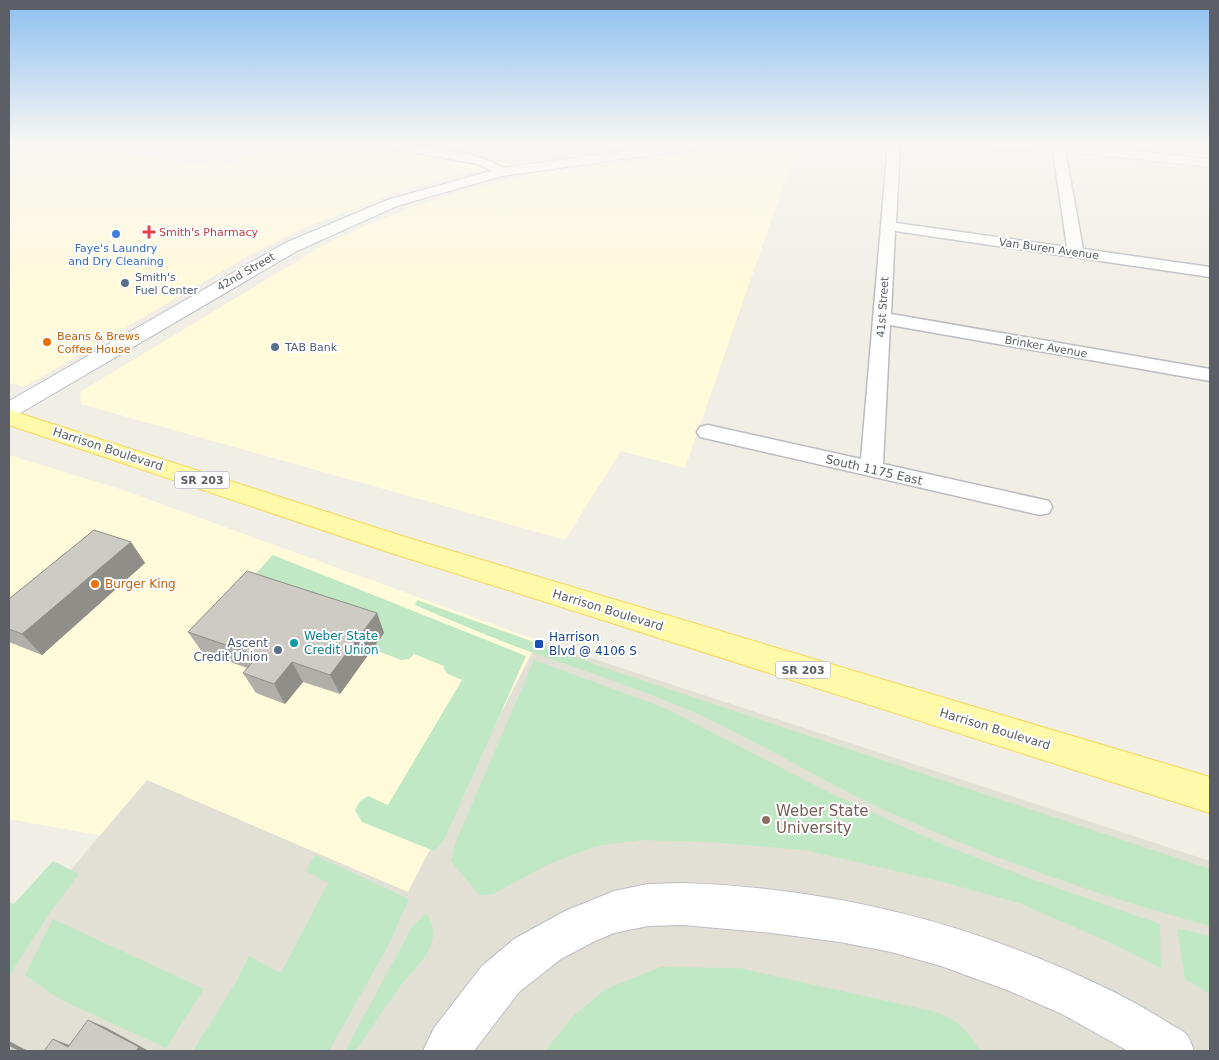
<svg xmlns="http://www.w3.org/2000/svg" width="1219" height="1060" font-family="'DejaVu Sans',sans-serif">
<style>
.commercial{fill:#fffada}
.education{fill:#e2e0d5}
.medical{fill:#fce6e1}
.green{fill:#c0e8c4}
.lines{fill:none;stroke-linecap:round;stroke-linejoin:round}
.street-casing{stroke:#b9bcc1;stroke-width:3}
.secondary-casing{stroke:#babdc3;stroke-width:2}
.primary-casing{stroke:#f7d856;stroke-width:2}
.street{fill:#fff;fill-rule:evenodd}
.secondary{fill:#fff;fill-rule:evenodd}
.primary{fill:#fff9aa;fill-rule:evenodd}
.wall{fill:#b0afa9}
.shaded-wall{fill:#908e89}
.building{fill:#cdcbc4;stroke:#908e89}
.health-dot{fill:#e0444e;stroke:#fff;stroke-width:2}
.shop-dot{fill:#3f7fe0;stroke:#fff;stroke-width:2}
.service-dot{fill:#5c6f8a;stroke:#fff;stroke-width:2}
.food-dot{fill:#e8710a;stroke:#fff;stroke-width:2}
.culture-dot{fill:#0f9aa8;stroke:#fff;stroke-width:2}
.transit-dot{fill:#1a4fb4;stroke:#fff;stroke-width:2}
.education-dot{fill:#8d6e63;stroke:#fff;stroke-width:2}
.labels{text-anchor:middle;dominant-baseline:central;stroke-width:4;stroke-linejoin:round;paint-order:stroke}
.far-health-label{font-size:11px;fill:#be3a42;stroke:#fff;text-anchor:start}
.far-shop-label{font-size:11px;fill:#366cbe;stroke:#fff}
.far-street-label{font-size:11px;fill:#5c6066;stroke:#fff}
.far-service-label{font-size:11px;fill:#4e5e75;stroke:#fff;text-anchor:start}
.far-food-label{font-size:11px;fill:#c56008;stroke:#fff;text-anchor:start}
.shield{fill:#fff;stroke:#8d9094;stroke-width:1}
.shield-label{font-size:11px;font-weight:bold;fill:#5c6066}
.street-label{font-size:12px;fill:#5c6066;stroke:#fff}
.food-label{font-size:12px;fill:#c56008;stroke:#fff;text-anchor:start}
.culture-label{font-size:12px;fill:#0d838f;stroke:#fff;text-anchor:start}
.transit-label{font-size:12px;fill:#164399;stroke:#fff;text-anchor:start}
.service-label{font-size:12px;fill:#4e5e75;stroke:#fff;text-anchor:end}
.near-education-label{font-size:15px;fill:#785e54;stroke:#fff;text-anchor:start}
</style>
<rect width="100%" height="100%" fill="#f0eee5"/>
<path class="commercial" d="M9,144H62L221,168L271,144H397L512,164L451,177L403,190L304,228L248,256L24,387L9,383Z
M742,144H798L685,468L621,451L565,540L81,404L80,392L322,246L369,224L420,204L479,186L536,173L664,158Z
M9,455L123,490L542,642L531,655L408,892L9,819Z"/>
<path class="education" d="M542,642L1210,861V1051H9V917L25,924L147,780L408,892L531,655Z"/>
<path class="medical" d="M397,144H665L512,164Z"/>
<path class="green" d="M273,555L526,656L444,840L434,851L362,822L355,810L360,801L368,796L388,805L462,680L448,674L444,669V666L414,654L409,659L401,660L380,652L377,656L370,653L384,633L225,606Z
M417,600L611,670L1210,869V926C1108,899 1006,863 909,821C834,789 766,745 693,712C640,689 585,671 531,652C492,638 453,621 415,605Z
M534,660L665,708L826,791L939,843L1018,874L1160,924L1161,968L1113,944L1019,903L935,880L804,850L710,842L639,840L597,846L549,864L493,894L479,895L451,861L455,844Z
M315,855L409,899L388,946L329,1051H193L236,982L249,956L281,973L328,883L306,871Z
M53,861L79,874L51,911L9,976V902L14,904Z
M426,913C432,922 435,930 432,941C427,961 410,972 399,988C385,1007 373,1026 360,1045L355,1051H345L412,927Z
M53,919L204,989L166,1048L59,999L25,975Z
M1177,928L1210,936V994L1185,979Z
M661,967L739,968L936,1012C959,1021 968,1030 980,1051H545L573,1016L606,989Z"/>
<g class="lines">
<defs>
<path id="street" d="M378,144C406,144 490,151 507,172L501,176L478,164L384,147Z
M888,144H900L896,223L1067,247L1052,144H1064L1083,249L1210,267V277L895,231L891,314L1210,369V381L890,325L883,464L1049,501L1052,507L1049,513L1040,515L700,437L697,432L700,427L708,425L861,459Z"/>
<path id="secondary" d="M673,144H708L702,148L502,176L397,206L297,251L17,415L9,417V401L285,243L387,200L501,168Z
M973,144H1072L1210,159V167L1072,152L979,148Z
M683,883C835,888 977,924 1114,992C1133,1002 1152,1012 1170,1024C1175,1027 1182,1030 1186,1034C1190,1038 1192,1046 1194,1051H1128L1062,1014L1007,990L941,966L891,952L840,942L772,933L683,925L648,926L614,933L595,941L561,959L519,992L474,1051H423L434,1028L482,966L514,939L565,911L614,891L648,884Z"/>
<path id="primary" d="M9,410L405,537L1210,777V813L385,551L9,425Z"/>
</defs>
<use href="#street" class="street-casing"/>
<use href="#secondary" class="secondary-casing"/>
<use href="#primary" class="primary-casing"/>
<use href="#street" class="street"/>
<use href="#secondary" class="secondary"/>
<use href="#primary" class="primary"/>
</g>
<path class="wall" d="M131,542L145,563L42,655L9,642V599Z
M377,613L384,633L340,694L303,682L285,704L256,693L243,673L247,668L202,652L188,632Z"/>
<path class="shaded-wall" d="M131,542L145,563L42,655L22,634Z
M377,613L384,633L340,694L330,675Z
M292,662L303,682L285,704L274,684Z
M88,1020L105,1027L149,1051H136Z
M53,1039L72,1046L68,1047Z
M9,1041L28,1051H20L9,1045Z"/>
<path class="building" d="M94,530L131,542L22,634L9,629V599Z
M247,571L377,613L330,675L292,662L274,684L243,673L258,656L188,632Z
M88,1020L139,1047L136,1051H44L53,1039L68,1047Z
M9,1045L20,1051H9Z"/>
<linearGradient id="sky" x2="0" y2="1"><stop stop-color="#8dbff1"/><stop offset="0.49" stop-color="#f8f7f3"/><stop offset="1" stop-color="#f8f7f3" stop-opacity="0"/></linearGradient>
<rect width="1219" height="293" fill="url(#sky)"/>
<path class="health-dot" d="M146.5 224.5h5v5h5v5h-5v5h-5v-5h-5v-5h5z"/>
<circle class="shop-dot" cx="116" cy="234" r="5"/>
<g class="service-dot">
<circle cx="125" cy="283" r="5"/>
<circle cx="275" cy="347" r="5"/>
<circle cx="278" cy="650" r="5"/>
</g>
<g class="food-dot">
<circle cx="47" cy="342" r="5"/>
<circle cx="95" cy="584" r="5"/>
</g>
<circle class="culture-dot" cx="294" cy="643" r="5"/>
<rect class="transit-dot" x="534" y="639" width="10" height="10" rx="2.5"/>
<circle class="education-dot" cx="766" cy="820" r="5"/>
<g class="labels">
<g class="far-health-label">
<text x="159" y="232">Smith's Pharmacy</text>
</g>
<g class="far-shop-label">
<text x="116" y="248">Faye's Laundry<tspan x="116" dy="13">and Dry Cleaning</tspan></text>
</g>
<g class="far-street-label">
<text transform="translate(1049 249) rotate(8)">Van Buren Avenue</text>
<text transform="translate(246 272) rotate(-30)">42nd Street</text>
<text transform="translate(883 307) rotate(-86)">41st Street</text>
<text transform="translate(1046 347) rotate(10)">Brinker Avenue</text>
</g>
<g class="far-service-label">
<text x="135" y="277">Smith's<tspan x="135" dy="13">Fuel Center</tspan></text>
<text x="285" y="347">TAB Bank</text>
</g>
<g class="far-food-label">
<text x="57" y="336">Beans &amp; Brews<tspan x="57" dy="13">Coffee House</tspan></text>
</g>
<g class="shield">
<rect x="174.5" y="471.5" width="55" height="17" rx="4"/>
<rect x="775.5" y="661.5" width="55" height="17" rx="4"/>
</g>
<g class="shield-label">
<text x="202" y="480">SR 203</text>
<text x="803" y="670">SR 203</text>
</g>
<g class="street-label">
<text transform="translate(108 449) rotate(18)">Harrison Boulevard</text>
<text transform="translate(874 470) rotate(13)">South 1175 East</text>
<text transform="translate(608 610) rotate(17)">Harrison Boulevard</text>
<text transform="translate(995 729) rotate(17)">Harrison Boulevard</text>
</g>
<g class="food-label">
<text x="105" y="584">Burger King</text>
</g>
<g class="culture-label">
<text x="304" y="636">Weber State<tspan x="304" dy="14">Credit Union</tspan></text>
</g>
<g class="transit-label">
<text x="549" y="637">Harrison<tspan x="549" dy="14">Blvd @ 4106 S</tspan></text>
</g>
<g class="service-label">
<text x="268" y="643">Ascent<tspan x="268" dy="14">Credit Union</tspan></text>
</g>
<g class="near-education-label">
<text x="776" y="811">Weber State<tspan x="776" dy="17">University</tspan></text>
</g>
</g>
<rect width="1219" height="1060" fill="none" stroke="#5c6066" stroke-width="20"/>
</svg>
